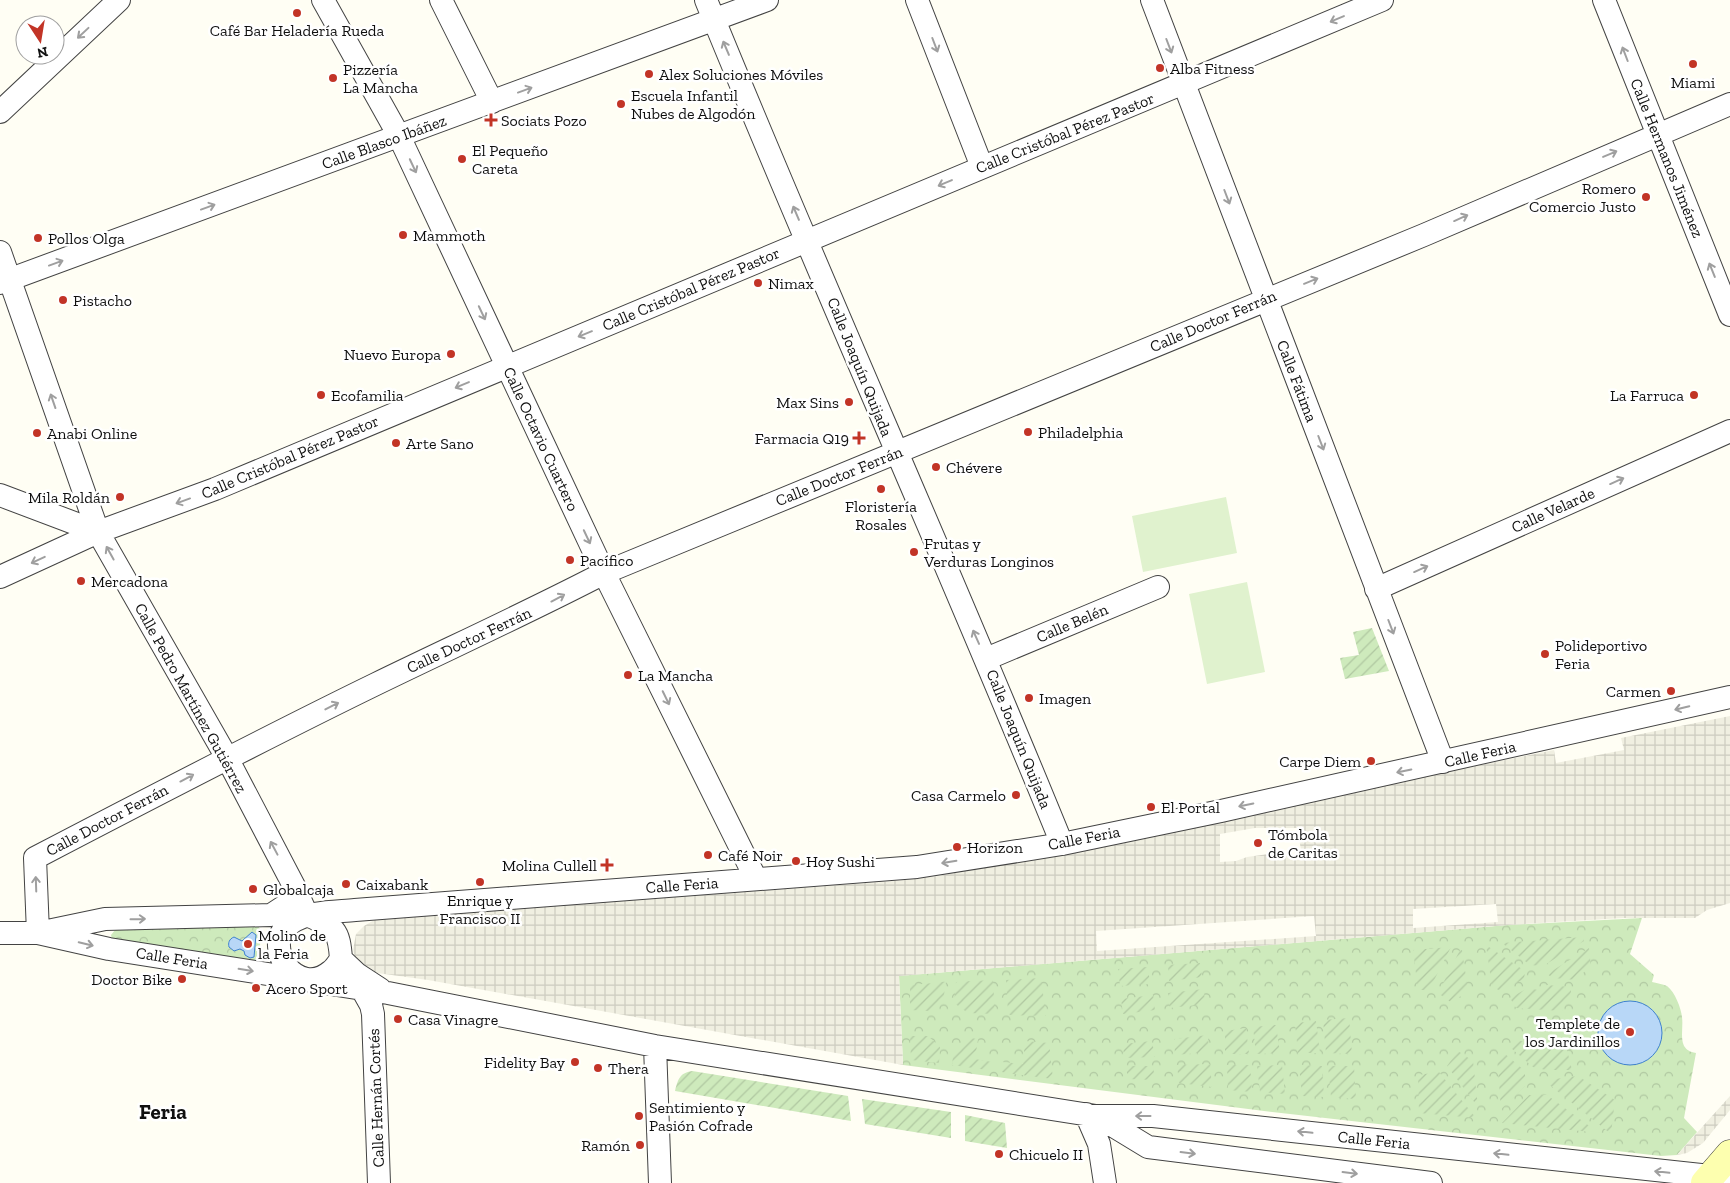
<svg xmlns="http://www.w3.org/2000/svg" width="1730" height="1183" font-family="'Zilla Slab',serif">
<style>
.park{fill:url(#park-crowns)}
.garden{fill:url(#garden-furrows)}
.pitch{fill:#e0f2ce}
.plaza{fill:url(#plaza-grid);fill-rule:evenodd}
.water{fill:#b8d7f7;stroke:#3e81ce}
.lines{fill:none;stroke-linecap:round;stroke-linejoin:round}
.street-casing{stroke:#434343;stroke-width:24}
.secondary-casing{stroke:#323232;stroke-width:29}
.street{stroke:#fff;stroke-width:22}
.secondary{stroke:#fdffaf;stroke-width:28}
.oneway{stroke:#9f9f9f}
.poi-dot{fill:#c23426;stroke:#fff;stroke-width:2}
.labels{text-anchor:middle;dominant-baseline:central;stroke-width:5;stroke-linejoin:round;paint-order:stroke}
.poi-label{font-size:16px;fill:#101010;stroke:#fff;text-anchor:start}
.street-label{font-size:16px;fill:#101010;stroke:#fff}
.district-label{font-size:21px;font-weight:bold;fill:#101010;stroke:#fff}
</style>
<defs>
<pattern id="park-crowns" width="20" height="18" patternUnits="userSpaceOnUse" patternTransform="scale(1.25)"><rect width="20" height="18" fill="#ceeabc"/><path d="M2 6a3 3 0 1 1 6 0M12 15a3 3 0 1 1 6 0" fill="none" stroke="#b0c8a1"/></pattern>
<pattern id="garden-furrows" width="10" height="10" patternUnits="userSpaceOnUse" patternTransform="scale(1.25)"><rect width="10" height="10" fill="#ceeabc"/><path d="M-1 1l2-2M0 10L10 0M9 11l2-2" fill="none" stroke="#b0c8a1"/></pattern>
<pattern id="plaza-grid" width="8" height="8" patternUnits="userSpaceOnUse" patternTransform="scale(1.25)"><rect width="8" height="8" fill="#f0efe1"/><path d="M0 4h8M4 0v8" fill="none" stroke="#cdccc0"/></pattern>
</defs>
<rect width="100%" height="100%" fill="#fffef4"/>
<path class="park" d="M1642,918L1630,954L1654,975L1652,982C1656,983 1663,984 1667,986C1675,992 1681,1008 1682,1017C1684,1031 1676,1050 1696,1053L1684,1118L1697,1132L1677,1155L1661,1156L1264,1111L903,1065L899,976L1508,925Z
M258,926L261,931L259,961L112,939L111,935L115,930Z"/>
<path class="garden" d="M1372,628L1389,671L1345,679L1340,658L1359,655L1353,632Z
M1584,937V941L1543,966L1530,965L1502,943Z
M1486,945L1525,971L1524,979L1501,991L1492,987Z
M1451,947L1429,990H1418L1413,950Z
M1589,948L1591,968L1581,974L1577,980L1553,978L1547,974Z
M1460,950H1462L1468,990L1452,1003L1438,993Z
M1200,963L1202,977L1169,981L1168,965Z
M1148,967L1150,984L1120,986L1118,969Z
M1041,978L1046,1016L1010,1015L1008,1013L1006,980Z
M993,980L995,1014L968,1013L954,1003L956,982Z
M946,982L943,1001L929,1011L910,1010V985Z
M1547,985L1571,987V992L1562,1011L1516,1008L1510,998L1528,988L1538,990Z
M1204,989L1205,1004L1170,1008L1168,993Z
M1153,995L1155,1010L1123,1014L1121,999Z
M1349,1018L1352,1054L1326,1053L1323,1020Z
M1316,1021L1320,1053H1298L1295,1023Z
M1276,1025L1280,1053L1256,1054L1253,1027Z
M1246,1028L1249,1054H1225V1031Z
M1208,1035L1209,1052L1175,1055L1174,1039Z
M910,1036H928L940,1047L939,1063L911,1060Z
M970,1038L978,1039L975,1059L992,1062V1067L987,1070L952,1065L954,1048L964,1044Z
M1025,1041L1049,1043L1053,1079L1006,1073L1002,1072L1000,1069L1002,1062L1023,1064Z
M1152,1041L1155,1057L1124,1058L1123,1044Z
M1516,1041L1565,1042L1572,1070H1546L1533,1067L1511,1048Z
M1458,1051L1473,1061L1478,1107L1447,1066Z
M1504,1053L1525,1071V1086L1501,1109L1497,1058Z
M1210,1064L1212,1087L1179,1083L1177,1065Z
M1227,1065H1250L1252,1092L1228,1090Z
M1282,1065L1285,1094L1260,1092L1257,1066Z
M1299,1065L1322,1066L1324,1097L1302,1096Z
M1127,1066H1153L1155,1080L1127,1079Z
M1328,1066H1354L1356,1099L1331,1097Z
M692,1071L848,1096L851,1121L675,1091C678,1080 679,1073 692,1071Z
M1439,1072L1476,1118L1419,1113L1418,1075Z
M1578,1076L1615,1100L1611,1134L1547,1083V1080Z
M1529,1095H1547L1592,1128L1591,1132L1502,1123Z
M862,1099L951,1112V1138L865,1124Z
M965,1115L1005,1123L1007,1148L965,1141Z"/>
<path class="pitch" d="M1226,497L1237,553L1143,572L1132,516Z
M1247,582L1265,672L1207,684L1189,594Z"/>
<path class="plaza" d="M1730,716V903L1707,910L1695,918H1624L1508,925L899,976L903,1065L428,980L370,972L356,961L353,950L356,934L364,926L376,919L894,881L939,876L1554,750L1556,763L1624,750L1621,738ZM1255,828H1297L1302,855L1286,856L1276,853L1247,857L1236,861L1220,862V834ZM1496,904L1498,922L1413,928V909ZM1314,916L1316,936L1097,951L1096,931Z
M1730,1096V1110L1703,1143L1687,1153L1677,1155Z"/>
<path class="water" d="M252,932L256,935L254,957L250,958L245,955L244,951L240,949L234,951L229,947C228,943 229,939 234,937L242,941Z
M1598 1033a32 32 0 1 1 64 0a32 32 0 1 1-64 0Z"/>
<g class="lines">
<defs>
<path id="street" d="M323,0L399,136L604,573L756,879
M441,0L492,102
M706,0C821,283 947,561 1062,844
M917,0L982,167
M1152,0L1443,762
M1604,0L1730,315
M0,112L119,0
M0,252L98,532L227,758L294,886L307,915
M0,283L767,0
M0,495L98,532
M0,577L98,532L215,489L1382,0
M1376,589L1730,431
M986,659L1158,587
M307,915C334,927 339,928 341,959L357,974L380,989
M0,933H38L105,919L271,915L294,900L296,891
M38,933L35,858C148,799 261,740 376,684C452,647 529,612 604,573L1424,235L1730,104
M38,933L109,949L388,993L655,1046L1096,1116H1153L1730,1178
M341,959C338,963 335,968 331,971C297,1000 259,944 291,923C309,911 334,912 355,910L917,867L1062,844L1221,811L1730,697
M362,989L371,1005L373,1014L379,1183
M655,1046L660,1183
M1086,1114L1099,1144L1105,1183
M1097,1116L1148,1147L1431,1183"/>
<path id="secondary" d="M1705,1183L1730,1154"/>
</defs>
<use href="#street" class="street-casing"/>
<use href="#secondary" class="secondary-casing"/>
<use href="#street" class="street"/>
<use href="#secondary" class="secondary"/>
</g>
<defs><path id="oneway-shaft" d="M-6 0H5M1.5-3L5.5 0L1.5 3" fill="none" stroke-width="1.6" stroke-linecap="round" stroke-linejoin="round" transform="scale(1.25)"/></defs>
<g class="oneway">
<use href="#oneway-shaft" transform="translate(1337 19) rotate(157)"/>
<use href="#oneway-shaft" transform="translate(83 33) rotate(137)"/>
<use href="#oneway-shaft" transform="translate(935 45) rotate(69)"/>
<use href="#oneway-shaft" transform="translate(1169 46) rotate(69)"/>
<use href="#oneway-shaft" transform="translate(726 48) rotate(-113)"/>
<use href="#oneway-shaft" transform="translate(1625 54) rotate(-111)"/>
<use href="#oneway-shaft" transform="translate(525 90) rotate(-20)"/>
<use href="#oneway-shaft" transform="translate(1610 154) rotate(-23)"/>
<use href="#oneway-shaft" transform="translate(413 166) rotate(65)"/>
<use href="#oneway-shaft" transform="translate(945 183) rotate(157)"/>
<use href="#oneway-shaft" transform="translate(1227 197) rotate(69)"/>
<use href="#oneway-shaft" transform="translate(208 207) rotate(-20)"/>
<use href="#oneway-shaft" transform="translate(796 213) rotate(-113)"/>
<use href="#oneway-shaft" transform="translate(1461 218) rotate(-24)"/>
<use href="#oneway-shaft" transform="translate(56 263) rotate(-20)"/>
<use href="#oneway-shaft" transform="translate(1712 270) rotate(-112)"/>
<use href="#oneway-shaft" transform="translate(1311 281) rotate(-22)"/>
<use href="#oneway-shaft" transform="translate(482 313) rotate(65)"/>
<use href="#oneway-shaft" transform="translate(585 334) rotate(158)"/>
<use href="#oneway-shaft" transform="translate(462 385) rotate(157)"/>
<use href="#oneway-shaft" transform="translate(53 401) rotate(-109)"/>
<use href="#oneway-shaft" transform="translate(1321 443) rotate(69)"/>
<use href="#oneway-shaft" transform="translate(1617 481) rotate(-24)"/>
<use href="#oneway-shaft" transform="translate(183 501) rotate(160)"/>
<use href="#oneway-shaft" transform="translate(587 537) rotate(65)"/>
<use href="#oneway-shaft" transform="translate(110 553) rotate(-119)"/>
<use href="#oneway-shaft" transform="translate(38 560) rotate(155)"/>
<use href="#oneway-shaft" transform="translate(1421 569) rotate(-24)"/>
<use href="#oneway-shaft" transform="translate(558 598) rotate(-28)"/>
<use href="#oneway-shaft" transform="translate(1391 627) rotate(69)"/>
<use href="#oneway-shaft" transform="translate(976 637) rotate(-114)"/>
<use href="#oneway-shaft" transform="translate(666 698) rotate(64)"/>
<use href="#oneway-shaft" transform="translate(332 706) rotate(-27)"/>
<use href="#oneway-shaft" transform="translate(1682 708) rotate(167)"/>
<use href="#oneway-shaft" transform="translate(1404 771) rotate(168)"/>
<use href="#oneway-shaft" transform="translate(187 778) rotate(-28)"/>
<use href="#oneway-shaft" transform="translate(1246 805) rotate(168)"/>
<use href="#oneway-shaft" transform="translate(274 848) rotate(-118)"/>
<use href="#oneway-shaft" transform="translate(949 862) rotate(171)"/>
<use href="#oneway-shaft" transform="translate(36 884) rotate(-92)"/>
<use href="#oneway-shaft" transform="translate(138 919) rotate(-1)"/>
<use href="#oneway-shaft" transform="translate(86 944) rotate(13)"/>
<use href="#oneway-shaft" transform="translate(246 970) rotate(9)"/>
<use href="#oneway-shaft" transform="translate(1143 1116) rotate(180)"/>
<use href="#oneway-shaft" transform="translate(1305 1132) rotate(-174)"/>
<use href="#oneway-shaft" transform="translate(1188 1153) rotate(7)"/>
<use href="#oneway-shaft" transform="translate(1501 1154) rotate(-174)"/>
<use href="#oneway-shaft" transform="translate(1662 1172) rotate(-174)"/>
<use href="#oneway-shaft" transform="translate(1350 1173) rotate(7)"/>
</g>
<g class="poi-dot">
<circle cx="297" cy="13" r="5"/>
<circle cx="1693" cy="64" r="5"/>
<circle cx="1160" cy="68" r="5"/>
<circle cx="649" cy="74" r="5"/>
<circle cx="333" cy="78" r="5"/>
<circle cx="621" cy="104" r="5"/>
<path d="M488.5 112.5h5v5h5v5h-5v5h-5v-5h-5v-5h5z"/>
<circle cx="462" cy="159" r="5"/>
<circle cx="1646" cy="197" r="5"/>
<circle cx="403" cy="235" r="5"/>
<circle cx="38" cy="238" r="5"/>
<circle cx="758" cy="283" r="5"/>
<circle cx="63" cy="300" r="5"/>
<circle cx="451" cy="354" r="5"/>
<circle cx="321" cy="395" r="5"/>
<circle cx="1694" cy="395" r="5"/>
<circle cx="849" cy="402" r="5"/>
<circle cx="1028" cy="432" r="5"/>
<circle cx="37" cy="433" r="5"/>
<path d="M856.5 430.5h5v5h5v5h-5v5h-5v-5h-5v-5h5z"/>
<circle cx="396" cy="443" r="5"/>
<circle cx="936" cy="467" r="5"/>
<circle cx="881" cy="489" r="5"/>
<circle cx="120" cy="497" r="5"/>
<circle cx="914" cy="552" r="5"/>
<circle cx="570" cy="560" r="5"/>
<circle cx="81" cy="581" r="5"/>
<circle cx="1545" cy="654" r="5"/>
<circle cx="628" cy="675" r="5"/>
<circle cx="1671" cy="691" r="5"/>
<circle cx="1029" cy="698" r="5"/>
<circle cx="1371" cy="761" r="5"/>
<circle cx="1016" cy="795" r="5"/>
<circle cx="1151" cy="807" r="5"/>
<circle cx="1258" cy="843" r="5"/>
<circle cx="957" cy="847" r="5"/>
<circle cx="708" cy="855" r="5"/>
<circle cx="796" cy="861" r="5"/>
<path d="M604.5 857.5h5v5h5v5h-5v5h-5v-5h-5v-5h5z"/>
<circle cx="480" cy="882" r="5"/>
<circle cx="346" cy="884" r="5"/>
<circle cx="253" cy="889" r="5"/>
<circle cx="248" cy="944" r="5"/>
<circle cx="182" cy="979" r="5"/>
<circle cx="256" cy="988" r="5"/>
<circle cx="398" cy="1019" r="5"/>
<circle cx="1630" cy="1032" r="5"/>
<circle cx="575" cy="1062" r="5"/>
<circle cx="598" cy="1068" r="5"/>
<circle cx="639" cy="1116" r="5"/>
<circle cx="640" cy="1145" r="5"/>
<circle cx="999" cy="1154" r="5"/>
</g>
<g class="labels">
<g class="poi-label">
<text x="297" y="30" text-anchor="middle">Café Bar Heladería Rueda</text>
<text x="1170" y="68">Alba Fitness</text>
<text x="343" y="69">Pizzería<tspan x="343" dy="18">La Mancha</tspan></text>
<text x="659" y="74">Alex Soluciones Móviles</text>
<text x="1693" y="82" text-anchor="middle">Miami</text>
<text x="631" y="95">Escuela Infantil<tspan x="631" dy="18">Nubes de Algodón</tspan></text>
<text x="501" y="120">Sociats Pozo</text>
<text x="472" y="150">El Pequeño<tspan x="472" dy="18">Careta</tspan></text>
<text x="1636" y="188" text-anchor="end">Romero<tspan x="1636" dy="18">Comercio Justo</tspan></text>
<text x="413" y="235">Mammoth</text>
<text x="48" y="238">Pollos Olga</text>
<text x="768" y="283">Nimax</text>
<text x="73" y="300">Pistacho</text>
<text x="441" y="354" text-anchor="end">Nuevo Europa</text>
<text x="331" y="395">Ecofamilia</text>
<text x="1684" y="395" text-anchor="end">La Farruca</text>
<text x="839" y="402" text-anchor="end">Max Sins</text>
<text x="1038" y="432">Philadelphia</text>
<text x="47" y="433">Anabi Online</text>
<text x="849" y="438" text-anchor="end">Farmacia Q19</text>
<text x="406" y="443">Arte Sano</text>
<text x="946" y="467">Chévere</text>
<text x="110" y="497" text-anchor="end">Mila Roldán</text>
<text x="881" y="506" text-anchor="middle">Floristería<tspan x="881" dy="18">Rosales</tspan></text>
<text x="924" y="543">Frutas y<tspan x="924" dy="18">Verduras Longinos</tspan></text>
<text x="580" y="560">Pacífico</text>
<text x="91" y="581">Mercadona</text>
<text x="1555" y="645">Polideportivo<tspan x="1555" dy="18">Feria</tspan></text>
<text x="638" y="675">La Mancha</text>
<text x="1661" y="691" text-anchor="end">Carmen</text>
<text x="1039" y="698">Imagen</text>
<text x="1361" y="761" text-anchor="end">Carpe Diem</text>
<text x="1006" y="795" text-anchor="end">Casa Carmelo</text>
<text x="1161" y="807">El Portal</text>
<text x="1268" y="834">Tómbola<tspan x="1268" dy="18">de Caritas</tspan></text>
<text x="967" y="847">Horizon</text>
<text x="718" y="855">Café Noir</text>
<text x="806" y="861">Hoy Sushi</text>
<text x="597" y="865" text-anchor="end">Molina Cullell</text>
<text x="356" y="884">Caixabank</text>
<text x="263" y="889">Globalcaja</text>
<text x="480" y="900" text-anchor="middle">Enrique y<tspan x="480" dy="18">Francisco II</tspan></text>
<text x="258" y="935">Molino de<tspan x="258" dy="18">la Feria</tspan></text>
<text x="172" y="979" text-anchor="end">Doctor Bike</text>
<text x="266" y="988">Acero Sport</text>
<text x="408" y="1019">Casa Vinagre</text>
<text x="1620" y="1023" text-anchor="end">Templete de<tspan x="1620" dy="18">los Jardinillos</tspan></text>
<text x="565" y="1062" text-anchor="end">Fidelity Bay</text>
<text x="608" y="1068">Thera</text>
<text x="649" y="1107">Sentimiento y<tspan x="649" dy="18">Pasión Cofrade</tspan></text>
<text x="630" y="1145" text-anchor="end">Ramón</text>
<text x="1009" y="1154">Chicuelo II</text>
</g>
<g class="street-label">
<text transform="translate(1065 133) rotate(-22)">Calle Cristóbal Pérez Pastor</text>
<text transform="translate(384 142) rotate(-20)">Calle Blasco Ibáñez</text>
<text transform="translate(1667 158) rotate(68)">Calle Hermanos Jiménez</text>
<text transform="translate(691 289) rotate(-23)">Calle Cristóbal Pérez Pastor</text>
<text transform="translate(1213 321) rotate(-23)">Calle Doctor Ferrán</text>
<text transform="translate(860 367) rotate(68)">Calle Joaquín Quijada</text>
<text transform="translate(1297 381) rotate(69)">Calle Fátima</text>
<text transform="translate(541 439) rotate(65)">Calle Octavio Cuartero</text>
<text transform="translate(290 457) rotate(-23)">Calle Cristóbal Pérez Pastor</text>
<text transform="translate(839 476) rotate(-22)">Calle Doctor Ferrán</text>
<text transform="translate(1553 510) rotate(-24)">Calle Velarde</text>
<text transform="translate(1072 623) rotate(-23)">Calle Belén</text>
<text transform="translate(469 640) rotate(-25)">Calle Doctor Ferrán</text>
<text transform="translate(191 698) rotate(61)">Calle Pedro Martínez Gutiérrez</text>
<text transform="translate(1019 739) rotate(68)">Calle Joaquín Quijada</text>
<text transform="translate(1480 754) rotate(-13)">Calle Feria</text>
<text transform="translate(107 820) rotate(-28)">Calle Doctor Ferrán</text>
<text transform="translate(1084 838) rotate(-11)">Calle Feria</text>
<text transform="translate(682 885) rotate(-4)">Calle Feria</text>
<text transform="translate(172 958) rotate(9)">Calle Feria</text>
<text transform="translate(376 1098) rotate(-92)">Calle Hernán Cortés</text>
<text transform="translate(1374 1140) rotate(6)">Calle Feria</text>
</g>
<g class="district-label">
<text x="163" y="1111">Feria</text>
</g>
</g>
<g transform="translate(40 40) rotate(168)"><circle r="24" fill="#ffffff" stroke="#9f9f9f"/>
<path d="M0-4L9 19L0 12L-9 19Z" fill="#c23426"/>
<text y="-8" font-size="14" font-weight="bold" text-anchor="middle" fill="#101010">N</text>
</g>
</svg>
